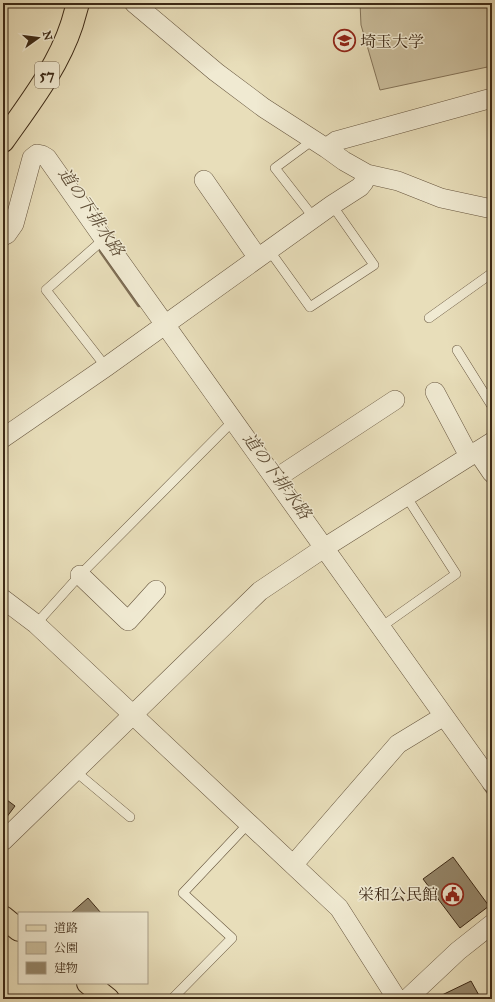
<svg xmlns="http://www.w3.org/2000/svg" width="495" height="1002" font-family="'IM FELL Great Primer','Noto Serif JP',serif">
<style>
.green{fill:#cbbf9e;stroke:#84745a}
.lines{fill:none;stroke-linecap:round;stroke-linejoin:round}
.stream{stroke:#807057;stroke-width:4.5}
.building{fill:#95876b;stroke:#3c2916}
.service-casing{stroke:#67563f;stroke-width:10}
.minor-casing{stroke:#67563f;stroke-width:20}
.primary-casing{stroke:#3c2916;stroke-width:24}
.service{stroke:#f0ead2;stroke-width:9}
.minor{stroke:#f0ead2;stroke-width:19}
.primary{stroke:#e8deba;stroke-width:22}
.labels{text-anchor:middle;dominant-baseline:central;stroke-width:3;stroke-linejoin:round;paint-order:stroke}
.shield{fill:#f0ead2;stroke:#72634e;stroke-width:1}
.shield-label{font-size:15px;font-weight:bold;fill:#3c2916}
.poi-label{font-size:16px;fill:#3c2916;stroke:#f0ead2;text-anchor:start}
.water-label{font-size:17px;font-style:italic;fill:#5e4d36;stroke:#f0ead2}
</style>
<rect width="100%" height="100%" fill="#e8deba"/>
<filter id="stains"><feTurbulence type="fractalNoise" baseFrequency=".005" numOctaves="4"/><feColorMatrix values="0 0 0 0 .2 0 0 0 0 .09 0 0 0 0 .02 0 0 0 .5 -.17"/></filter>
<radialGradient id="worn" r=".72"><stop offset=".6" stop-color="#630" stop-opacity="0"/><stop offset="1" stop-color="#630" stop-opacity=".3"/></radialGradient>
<path class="green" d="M360,3H492V66L380,90L361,25Z"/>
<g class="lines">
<path class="stream" d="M101,251L139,305
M485,787L492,797"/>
</g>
<path class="building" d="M3,797L15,806L3,822Z
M453,857L489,906L460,928L423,879Z
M88,898L101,913H71Z
M471,981L481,999H444L442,995Z"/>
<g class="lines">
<defs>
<path id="service" d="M313,140L275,168L314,218
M104,239L46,290L106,367
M269,250L310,307L374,265L332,205
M429,318L492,273
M457,350L492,406
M36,624L80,575L233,421
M381,627L456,574L406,496
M75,771L130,817
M172,999L232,938L183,893L248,824"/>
<path id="minor" d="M134,3L216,72L264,108L326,148L336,141L492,98
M326,148L344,161L367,174L398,181L441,198L492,209
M204,180L258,258
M3,236L7,234L14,224L32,158L37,154L42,155L47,158L104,239L275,479L492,783
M435,392L469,456
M3,438L106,367L332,205L360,187L364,182L367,174
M477,451L492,473
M275,479L395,400
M80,575L128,621L156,590
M3,599L36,624L339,908L397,999
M3,841L260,591L324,548L492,442
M293,865L398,744L444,716
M407,999L458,951L492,924"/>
<path id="primary" d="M3,141C29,104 58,67 72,24C74,17 76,10 78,3
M3,917L19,930
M88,983L108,999"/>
</defs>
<use href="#service" class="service-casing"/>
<use href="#minor" class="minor-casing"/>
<use href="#primary" class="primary-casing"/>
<use href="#service" class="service"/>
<use href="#minor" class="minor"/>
<use href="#primary" class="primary"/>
</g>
<defs>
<symbol id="university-ring" viewBox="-11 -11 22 22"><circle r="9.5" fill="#f0ead2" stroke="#8f2418" stroke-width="1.5"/><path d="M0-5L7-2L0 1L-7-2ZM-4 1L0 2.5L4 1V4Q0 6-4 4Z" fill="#8f2418"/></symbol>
<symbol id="civic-ring" viewBox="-11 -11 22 22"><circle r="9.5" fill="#f0ead2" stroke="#8f2418" stroke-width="1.5"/><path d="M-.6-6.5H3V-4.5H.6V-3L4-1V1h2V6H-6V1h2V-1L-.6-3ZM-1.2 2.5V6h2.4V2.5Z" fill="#8f2418"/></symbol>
</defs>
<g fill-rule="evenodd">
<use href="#university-ring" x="332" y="28" width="25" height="25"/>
<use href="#civic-ring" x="440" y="882" width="25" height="25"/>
</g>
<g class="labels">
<rect class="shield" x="35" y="62" width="24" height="26" rx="3"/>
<g class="shield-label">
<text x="47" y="75">57</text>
</g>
<g class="poi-label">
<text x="360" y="41">埼玉大学</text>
<text x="438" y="894" text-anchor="end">栄和公民館</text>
</g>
<g class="water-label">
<text transform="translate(91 212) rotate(56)">道の下排水路</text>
<text transform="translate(277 476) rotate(54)">道の下排水路</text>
</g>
</g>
<rect width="495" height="1002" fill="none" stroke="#e8deba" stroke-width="16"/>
<rect x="4" y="4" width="487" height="994" fill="none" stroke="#3c2916" stroke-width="2"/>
<rect x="8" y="8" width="479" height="986" fill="none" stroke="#3c2916"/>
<rect x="18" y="912" width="130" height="72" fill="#f0ead2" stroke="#a89d87"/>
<rect x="26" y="925" width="20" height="6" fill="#e8deba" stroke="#a89d87"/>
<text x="54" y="932" font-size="12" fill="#3c2916">道路</text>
<rect x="26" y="942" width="20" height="12" fill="#cbbf9e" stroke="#a89d87"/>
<text x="54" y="952" font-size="12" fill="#3c2916">公園</text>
<rect x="26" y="962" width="20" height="12" fill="#95876b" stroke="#a89d87"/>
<text x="54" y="972" font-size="12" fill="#3c2916">建物</text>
<g transform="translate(38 38) rotate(76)" stroke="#f0ead2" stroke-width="3" paint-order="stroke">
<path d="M0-3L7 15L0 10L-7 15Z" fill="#3c2916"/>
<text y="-6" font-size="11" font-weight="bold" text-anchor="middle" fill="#3c2916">N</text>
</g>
<rect width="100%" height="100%" filter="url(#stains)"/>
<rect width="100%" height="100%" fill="url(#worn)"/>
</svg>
